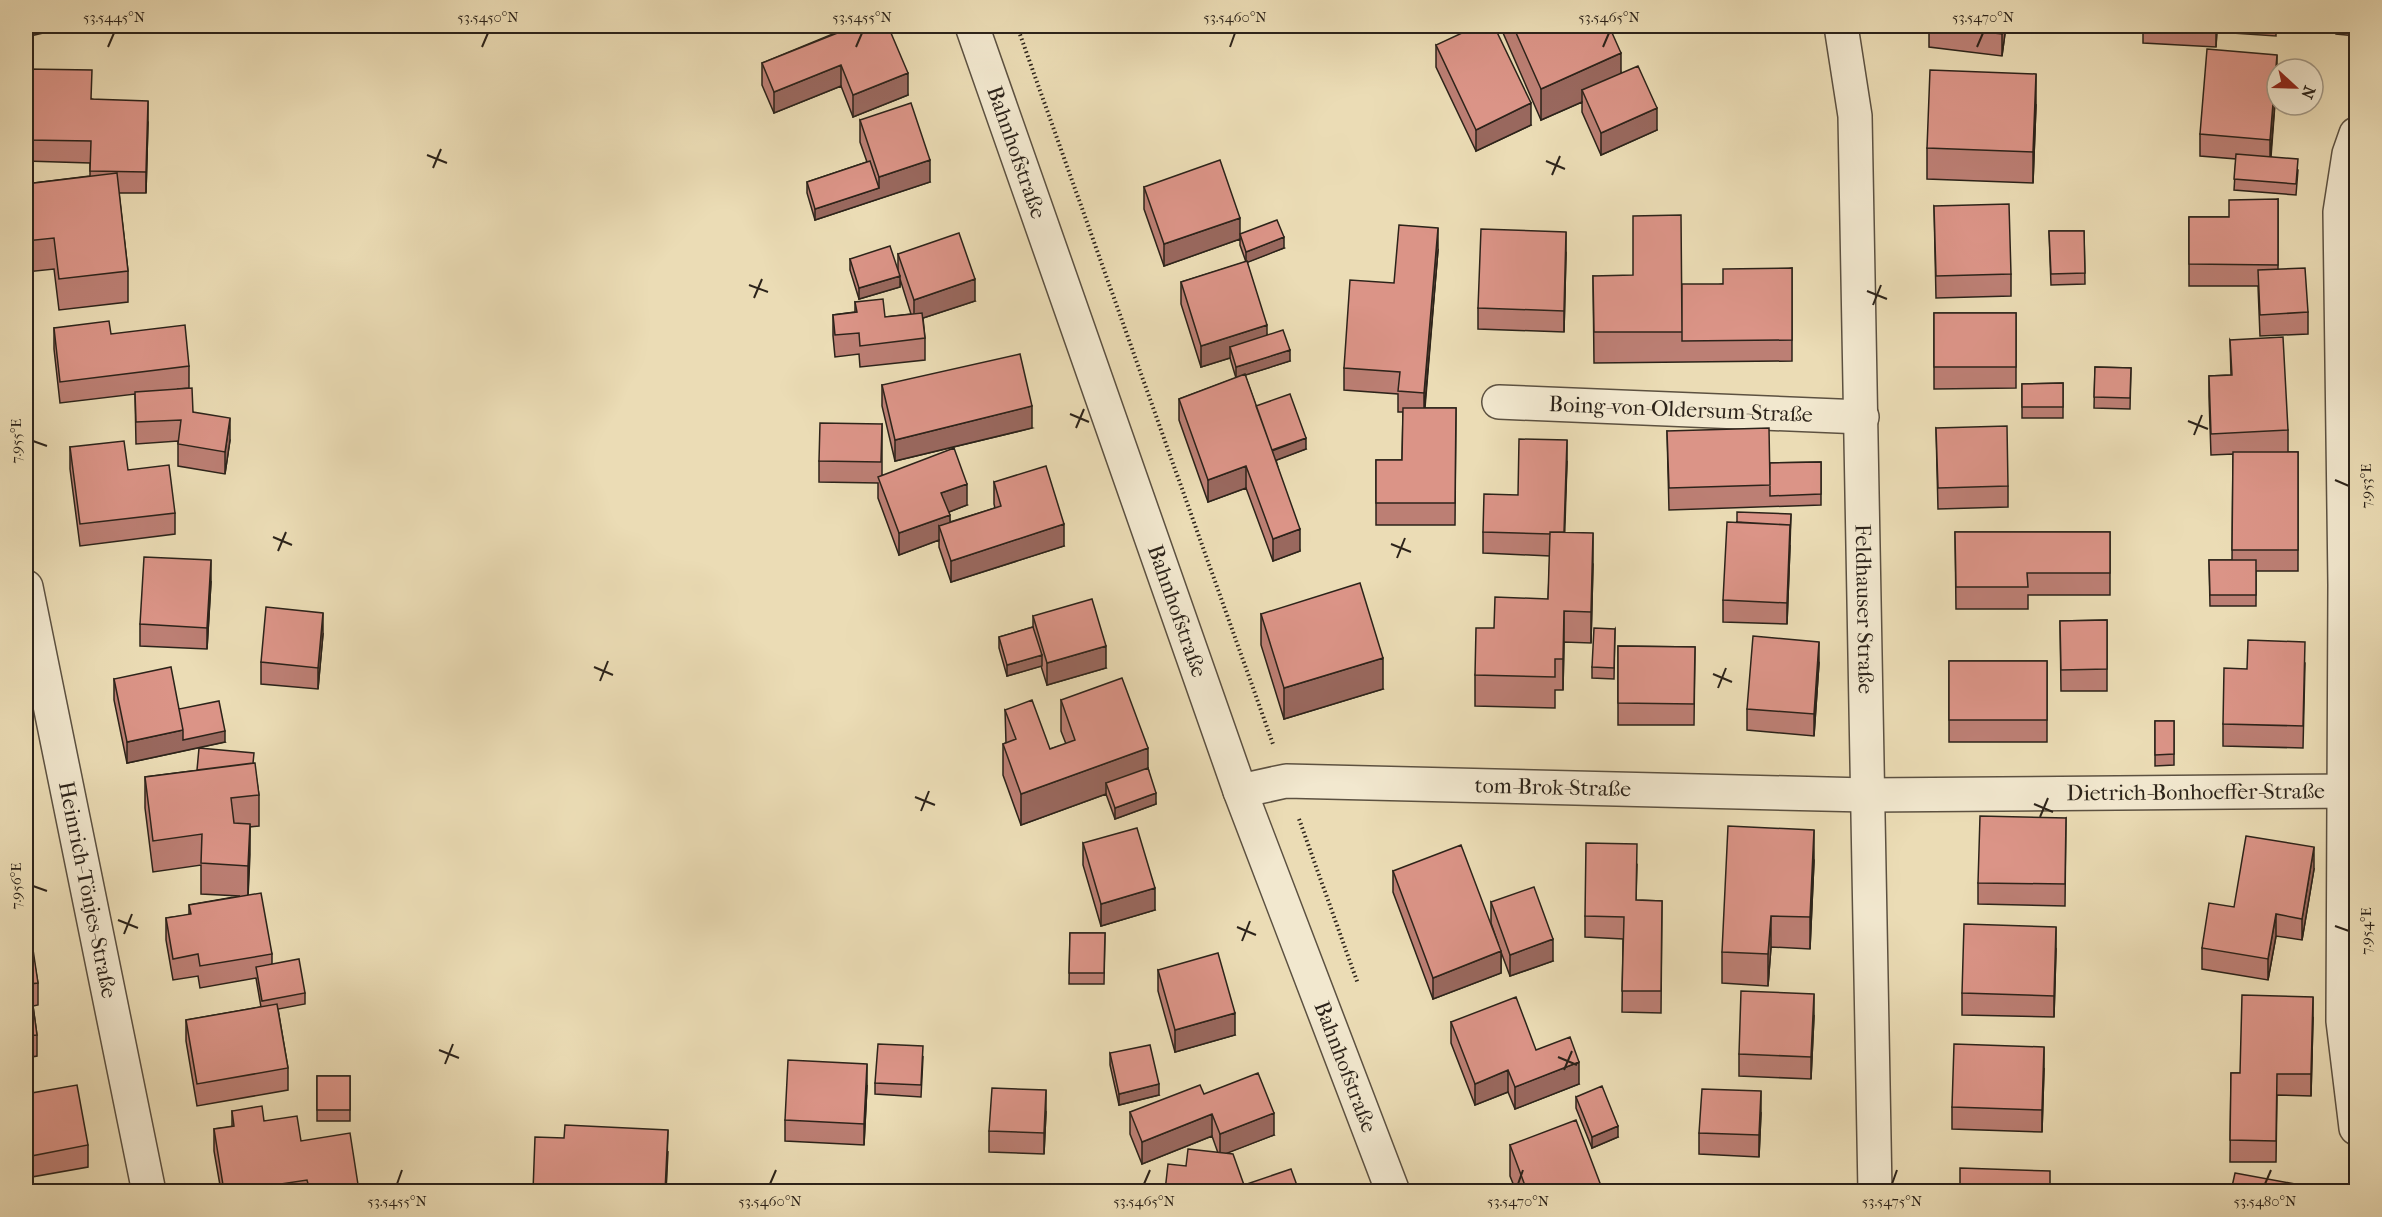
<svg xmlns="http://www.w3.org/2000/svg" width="2382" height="1217" font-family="'IM FELL French Canon',serif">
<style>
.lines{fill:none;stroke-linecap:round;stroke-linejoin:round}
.minor-casing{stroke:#5c5141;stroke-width:36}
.tertiary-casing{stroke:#5c5141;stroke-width:36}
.path{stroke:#2c231a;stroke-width:4;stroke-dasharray:1.5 3;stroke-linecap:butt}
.minor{stroke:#f2e8cf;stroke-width:33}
.tertiary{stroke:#f2e8cf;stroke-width:33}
.wall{fill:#bc7f74;stroke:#2c231a;stroke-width:1.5}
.shaded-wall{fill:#99685e;stroke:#2c231a;stroke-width:1.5}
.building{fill:#db9487;stroke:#2c231a;stroke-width:1.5}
.ticks{fill:none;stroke:#2c231a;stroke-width:2}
.labels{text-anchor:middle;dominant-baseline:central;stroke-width:6;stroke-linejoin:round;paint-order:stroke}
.street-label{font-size:22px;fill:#2c231a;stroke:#f2e8cf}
.neatline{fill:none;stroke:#2c231a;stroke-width:2}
.ticks-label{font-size:15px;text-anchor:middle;fill:#2c231a}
</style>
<rect width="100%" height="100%" fill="#ebdcb5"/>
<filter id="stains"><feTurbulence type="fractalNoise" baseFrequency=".00333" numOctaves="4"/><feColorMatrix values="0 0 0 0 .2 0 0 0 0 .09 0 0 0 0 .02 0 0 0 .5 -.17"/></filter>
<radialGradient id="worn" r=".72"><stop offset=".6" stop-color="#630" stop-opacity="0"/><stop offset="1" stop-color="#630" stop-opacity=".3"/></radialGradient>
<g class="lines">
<defs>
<g id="minor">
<path id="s1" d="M1841,26L1855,116L1875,1192"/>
<path d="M2356,134L2349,154L2340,212L2345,585L2343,1021L2356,1128"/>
<path id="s2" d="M1499,402L1862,417"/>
<path id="s3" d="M26,587L149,1192"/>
<path id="s4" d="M1240,791L1286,781L1866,795L2356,791"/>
</g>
<g id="tertiary">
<path id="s5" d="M972,26L1240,791L1393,1192"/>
</g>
</defs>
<use href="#minor" class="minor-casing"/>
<use href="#tertiary" class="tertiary-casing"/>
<path class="path" d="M1017,26L1273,744
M1299,819L1358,984"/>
<use href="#minor" class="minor"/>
<use href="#tertiary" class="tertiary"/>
</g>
<path class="wall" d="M844,26H888L908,95L853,117L841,86L774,113L762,85V63L845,29Z
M1500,26H1609L1621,73L1657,130L1601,155L1582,112V102L1541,120Z
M1929,26H2006L2002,56L1929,47Z
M2143,26H2276V36L2217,32L2216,47L2143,43Z
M2336,26H2356V36L2336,34Z
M1436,45L1531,125L1476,151L1436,67Z
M26,69L92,99L148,122L146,193H119L128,271V302L59,310L54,269L26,272V184L90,176V163L26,161Z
M2277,77L2271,157L2298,170L2296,195L2234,190L2236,159L2200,156V134Z
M2036,105L2033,183L1927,179V148Z
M860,120L930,182L815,220L807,193V182L867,162L860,142Z
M1144,187L1240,234L1284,248L1247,262L1267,335L1290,361L1245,375L1256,406L1306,449L1276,460L1300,551L1273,561L1246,488L1208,502L1179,420V399L1236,378L1230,358L1201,367L1181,304V282L1246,262L1240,245V239L1164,266L1144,209Z
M2278,199V269L2308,312V334L2260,336L2258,286H2189V217H2229Z
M1934,206L2011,274V296L1936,298Z
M2049,231H2084L2085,284L2051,285Z
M1438,250L1425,408H1456L1455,525H1376V460H1402L1403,412H1398V394L1344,390V368L1394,283Z
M1566,253L1564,332L1478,329V308Z
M898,254L975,301L923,318L925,338V360L860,367L859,354L835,357L833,336V315L855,312V302L885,317L911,314L900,279V287L859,299L850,270V259L898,272Z
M1792,268V361L1594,363L1593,276L1682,293Z
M1934,313H2016V388L1934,389Z
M54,328L111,334L189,366V388L178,389L193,412L230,440L225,474L178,466V441L136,444L135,394L60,403L54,349Z
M2230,340L2288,430V452H2298V571H2256V606H2210L2209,560H2232L2233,454L2211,455L2209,397V376L2231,375Z
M2095,367L2131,368L2130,409L2094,408Z
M2063,383V418H2022V384Z
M882,385L1032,428L895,461L882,406Z
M882,424V475L967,505L949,512L950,522L995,508L994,504V482L1064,546L951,582L939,547V540L899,555L878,498V483L819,482V461Z
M1936,428L2008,486V507L1938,509Z
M1667,431L1770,463L1821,462V505L1669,510Z
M70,447L128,470L175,513V534L80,546L70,469Z
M1567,462L1564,532L1593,564L1591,643L1564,642L1563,690H1555V708L1475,706V675L1494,628L1548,599L1550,556L1483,553V532L1518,495Z
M1955,532H2110V595H2028V609H1956Z
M1790,546L1787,624L1723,622V600Z
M211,582L207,649L140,646V624Z
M1261,614L1383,689L1284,719L1261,645Z
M1033,616L1106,668L1047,685L1041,666L1007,676L999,648V637L1033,627Z
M2107,620V691H2061L2060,621Z
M1615,629L1614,679L1592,678V667Z
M323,634L318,689L261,684V662Z
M1618,646L1695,647L1694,725H1618Z
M1949,661H2047V742H1949Z
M1819,663L1814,736L1747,730V709Z
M2305,663L2303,748L2223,746V724L2247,669Z
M114,679L179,709L225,742L127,763L114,700Z
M1061,700L1148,768L1156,804L1115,819L1106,794L1021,825L1003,775V744L1006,743L1005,710L1050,749L1066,744L1061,731Z
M2155,721H2174V765L2155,766Z
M254,763L259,795V826L250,827L248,895L272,954V964L305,993V1004L278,1009L288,1068V1090L197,1106L186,1041V1020L261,1007L256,978L200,988L198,976L173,980L166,940V918L189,915V905L240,896L201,894V865L153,872L145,808V777Z
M2066,818L2065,906L1978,904V883Z
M1083,843L1155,910L1101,926L1083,865Z
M1814,861L1810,949L1771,947L1768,986L1722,983V952Z
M1637,865L1636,900L1662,901L1661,1013L1622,1012L1623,939L1585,937V916Z
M2314,869L2302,940L2276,936L2268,980L2202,969V948L2234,907Z
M1393,871L1498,943L1491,923V902L1553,961L1510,976L1501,952V973L1433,999L1393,892Z
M26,916L38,983V1005L33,1006L37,1035V1056L26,1058Z
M1070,933H1105L1104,984H1069Z
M2056,949L2054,1017L1962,1015V993Z
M1158,970L1235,1035L1175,1052L1158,991Z
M1814,1016L1811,1079L1739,1076V1054Z
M2313,1018L2311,1096L2277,1095L2276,1162H2230L2231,1073H2240Z
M1451,1022L1536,1050L1579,1084L1515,1109L1508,1092L1475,1105L1451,1043Z
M1110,1053L1159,1095L1119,1105L1110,1065Z
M923,1057L921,1097L875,1094V1083Z
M2044,1069L2042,1132L1952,1129V1107Z
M317,1076H350V1121H317Z
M867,1086L864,1145L785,1141V1120Z
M26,1094L88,1145V1167L26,1178Z
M1204,1094L1274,1135L1226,1153L1244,1185L1299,1191H1165L1186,1166L1218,1153L1212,1136L1142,1164L1130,1134V1112Z
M1576,1097L1618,1137L1592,1148L1576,1108Z
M232,1111L264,1121L301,1141L359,1191H221L214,1151V1129L232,1127Z
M1046,1112L1044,1154L989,1152V1131Z
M1761,1113L1759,1157L1699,1154V1133Z
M1510,1145L1603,1191H1516L1510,1176Z
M668,1152L666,1191H533Z"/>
<path class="shaded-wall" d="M26,26H73L26,37Z
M2003,26H2006L2002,56V34Z
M2216,26H2217L2216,47Z
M1621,53V85L1582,90V102L1541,120V89Z
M2277,55V77L2270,162V140Z
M841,65V86L774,113V92Z
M908,73V95L853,117V95Z
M2036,74V105L2033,183V152Z
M148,101V122L146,193V172Z
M1531,103V125L1476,151V130Z
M1657,108V130L1601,155V133Z
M930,160V182L815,220V209L879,188V177Z
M1240,218V239L1164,266V244Z
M1438,228V250L1424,414V393Z
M1566,232V253L1564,332V311Z
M1284,237V248L1246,263V252Z
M900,276V287L859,299V288Z
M975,279V301L914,321V300Z
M1267,325V346L1230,347V358L1201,367V346Z
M1290,350V361L1236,378V367Z
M1032,406V428L895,461V440Z
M230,418V440L225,474V452Z
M1306,438V449L1269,463V452Z
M1567,440V462L1564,556V534Z
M1246,466V488L1208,502V480Z
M967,484V505L941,515V493Z
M1791,514L1790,546L1787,624V603Z
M950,515V536L939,526V540L899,555V533Z
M1064,524V546L951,582V561Z
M1300,529V551L1273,561V539Z
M1593,533V564L1591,643V612Z
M211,560V582L207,649V628Z
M1564,611V642L1563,690V659Z
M323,613V634L318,689V668Z
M1819,642V663L1814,736V714Z
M1106,646V668L1047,685V663Z
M1042,655V666L1007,676V665Z
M1383,658V689L1284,719V688Z
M183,730L225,731V742L127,763V742Z
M1148,748V779L1106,783V794L1021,825V794Z
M1156,793V804L1115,819V808Z
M250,824V855L248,897V866Z
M1814,830V861L1810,949V917Z
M2314,847V869L2302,940V919Z
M1155,888V910L1101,926V904Z
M2276,914V936L2268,980V959Z
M1771,916V947L1768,986V954Z
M2056,927V949L2054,1017V996Z
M1553,939V961L1510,976V955Z
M1501,951V973L1433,999V978Z
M1814,994V1016L1811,1079V1057Z
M2313,997V1018L2311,1096V1074Z
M1235,1013V1035L1175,1052V1030Z
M2044,1047V1069L2042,1132V1110Z
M1579,1062V1084L1515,1109V1087Z
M867,1064V1086L864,1145V1124Z
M1508,1070V1092L1475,1105V1084Z
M1159,1084V1095L1119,1105V1094Z
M1046,1090V1112L1044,1154V1133Z
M1761,1091V1113L1759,1157V1135Z
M1274,1113V1135L1220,1156V1134Z
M1212,1114V1136L1142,1164V1142Z
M1618,1126V1137L1592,1148V1137Z
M668,1130L666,1191H665Z"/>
<path class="building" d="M855,26H888L908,73L853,95L841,65L774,92L762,63Z
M1477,26H1494L1531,103L1476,130L1436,45Z
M1513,26H1609L1621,53L1541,89Z
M1929,26H2003L2002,34Z
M2207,49L2277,55L2270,140L2200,134Z
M1638,66L1657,108L1601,133L1582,90Z
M26,69L92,70L91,99L148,101L146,172L90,171L91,141L26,140Z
M1930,70L2036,74L2033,152L1927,148Z
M911,103L930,160L879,177L860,120Z
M2236,154L2298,159L2296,184L2234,179Z
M1220,160L1240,218L1164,244L1144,187Z
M870,161L879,188L815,209L807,182Z
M117,173L128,271L59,279L54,238L26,241V184Z
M2278,199V265L2189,264V217H2229V200Z
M2009,204L2011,274L1936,276L1934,206Z
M1681,215L1682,332H1594L1593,276L1633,275V216Z
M1277,220L1284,237L1246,252L1240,234Z
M1399,225L1438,228L1424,393L1398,391L1400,372L1344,368L1350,280L1394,283Z
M1481,229L1566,232L1564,311L1478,308Z
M2049,231H2084L2085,273L2051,274Z
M959,233L975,279L914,300L898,254Z
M890,246L900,276L859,288L850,259Z
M1247,261L1267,325L1201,346L1181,282Z
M1792,268V340L1682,341V284H1723V269Z
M2305,268L2308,312L2260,315L2258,270Z
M883,299L885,317L922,313L925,338L860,346L859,333L835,335L833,315L857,312L855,302Z
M1934,313H2016V367H1934Z
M109,321L111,334L185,325L189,366L60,382L54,328Z
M1283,330L1290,350L1236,367L1230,347Z
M2283,337L2288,430L2211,434L2209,376L2232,375L2230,340Z
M1020,354L1032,406L895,440L882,385Z
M2095,367L2131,368L2130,398L2094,397Z
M1245,374L1300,529L1273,539L1246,466L1208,480L1179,399Z
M2063,383V407H2022V384Z
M192,388L193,412L230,418L225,452L178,444L181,420L136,422L135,392Z
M1290,394L1306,438L1272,450L1256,406Z
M1403,408H1456L1455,503H1376V460H1402Z
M820,423L882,424L881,462L819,461Z
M2007,426L2008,486L1938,488L1936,428Z
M1769,428L1770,485L1669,488L1667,431Z
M1519,439L1567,440L1564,532H1550V534L1483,532L1484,494L1518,495Z
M124,441L128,470L169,465L175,513L80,524L70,447Z
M954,448L967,484L941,493L950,515L899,533L878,477Z
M2233,452H2298V550H2232Z
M1821,462V494L1770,496V463Z
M1046,466L1064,524L951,561L939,526L1001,506L994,482Z
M1737,512L1791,514L1790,535V525L1737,522Z
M1727,522L1790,525L1787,603L1723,600Z
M1550,532L1593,533L1591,612L1564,611L1563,659H1555V677L1475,675L1476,628H1494L1495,597L1548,599Z
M1955,532H2110V573H2027L2028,587H1956Z
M144,557L211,560L207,628L140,624Z
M2209,560H2256V595H2210Z
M1360,583L1383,658L1284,688L1261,614Z
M1092,599L1106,646L1047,663L1033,616Z
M266,607L323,613L318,668L261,662Z
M2107,620V669L2061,670L2060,621Z
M1033,627L1042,655L1007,665L999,637Z
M1594,628L1615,629L1614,668L1592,667Z
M1753,636L1819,642L1814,714L1747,709Z
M2248,640L2305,642L2303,726L2223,724L2224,668L2247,669Z
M1618,646L1695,647L1694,704L1618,703Z
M1949,661H2047V720H1949Z
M171,667L183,730L127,742L114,679Z
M1122,678L1148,748L1021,794L1003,744L1016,739L1005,710L1032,700L1050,749L1075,740L1061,700Z
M219,701L225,731L183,740V730L179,709Z
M2155,721H2174V754L2155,755Z
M199,748L254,753L253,763L197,770Z
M255,763L259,795L231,798L234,823L250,824L248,866L201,863L202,834L153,841L145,777Z
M1148,768L1156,793L1115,808L1106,783Z
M1980,816L2066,818L2065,884L1978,883Z
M1728,826L1814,830L1810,917L1771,916L1768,954L1722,952Z
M1137,828L1155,888L1101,904L1083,843Z
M2246,836L2314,847L2302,919L2276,914L2268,959L2202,948L2209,903L2234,907Z
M1586,843L1637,844L1636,900L1662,901L1661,991H1622L1624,917L1585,916Z
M1461,845L1501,951L1433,978L1393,871Z
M1534,887L1553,939L1510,955L1491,902Z
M261,893L272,954L200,966L198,954L173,959L166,918L191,914L189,905Z
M26,916H28L38,983L30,984L37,1035L26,1036Z
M1964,924L2056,927L2054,996L1962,993Z
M1070,933H1105L1104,973H1069Z
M1218,953L1235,1013L1175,1030L1158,970Z
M299,959L305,993L262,1001L256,967Z
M1741,991L1814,994L1811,1057L1739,1054Z
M2242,995L2313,997L2311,1074H2277L2276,1141L2230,1140L2231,1073H2240Z
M1516,997L1536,1050L1570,1037L1579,1062L1515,1087L1508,1070L1475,1084L1451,1022Z
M277,1004L288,1068L197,1084L186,1020Z
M878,1044L923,1046L921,1085L875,1083Z
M1954,1044L2044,1047L2042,1110L1952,1107Z
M1150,1045L1159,1084L1119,1094L1110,1053Z
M788,1060L867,1064L864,1124L785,1120Z
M1258,1073L1274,1113L1220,1134L1212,1114L1142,1142L1130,1112L1200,1085L1204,1094Z
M317,1076H350V1110H317Z
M77,1085L88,1145L26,1157V1094Z
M1602,1086L1618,1126L1592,1137L1576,1097Z
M992,1088L1046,1090L1044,1133L989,1131Z
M1702,1089L1761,1091L1759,1135L1699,1133Z
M262,1106L264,1121L297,1116L301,1141L350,1133L359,1191H321L320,1190L310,1191L307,1180L234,1191H224L214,1129L234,1126L232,1111Z
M1576,1120L1603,1191H1527L1510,1145Z
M565,1125L668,1130L665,1191H634V1187L592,1185V1191H533L535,1137L564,1138Z
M1188,1149L1233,1154L1244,1185L1291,1169L1299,1191H1165L1168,1164L1186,1166Z
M1960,1168L2050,1171V1191H1960Z
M2235,1173L2317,1188L2316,1191H2231Z"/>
<path class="ticks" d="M108,47L114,33M482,47L488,33M856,47L862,33M1230,47L1235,33M1603,47L1609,33M1977,47L1983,33M427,155L447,163M1546,161L1565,169M433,168L441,149M1552,175L1560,156M749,285L768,292M1867,291L1887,299M754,298L762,279M1873,305L1881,285M1070,414L1089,422M2188,421L2208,429M1076,428L1084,409M2194,435L2202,415M33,441L47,446M2335,480L2349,486M273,537L292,545M1391,544L1411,552M278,551L286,532M1397,558L1405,538M594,667L613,675M1713,674L1732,682M600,681L608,661M1718,688L1726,668M915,797L935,805M2034,804L2053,812M921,811L929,791M2040,817L2048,798M33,886L47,891M118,920L138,928M2335,926L2349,931M1237,927L1256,935M124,934L132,914M1242,941L1250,921M439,1050L459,1058M1558,1057L1577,1065M445,1064L453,1044M1564,1070L1572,1051M397,1184L402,1170M770,1184L776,1170M1144,1184L1150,1170M1518,1184L1523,1170M1892,1184L1897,1170M2265,1184L2271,1170"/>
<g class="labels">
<g class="street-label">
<text stroke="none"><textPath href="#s5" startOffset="134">Bahnhofstraße</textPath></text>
<text stroke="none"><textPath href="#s2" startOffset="182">Boing-von-Oldersum-Straße</textPath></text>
<text stroke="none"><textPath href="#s1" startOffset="584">Feldhauser Straße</textPath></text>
<text stroke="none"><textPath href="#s5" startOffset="620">Bahnhofstraße</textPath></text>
<text stroke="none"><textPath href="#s4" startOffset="314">tom-Brok-Straße</textPath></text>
<text stroke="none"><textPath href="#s4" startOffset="957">Dietrich-Bonhoeffer-Straße</textPath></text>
<text stroke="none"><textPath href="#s3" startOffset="309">Heinrich-Tönjes-Straße</textPath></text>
<text stroke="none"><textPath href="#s5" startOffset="1106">Bahnhofstraße</textPath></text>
</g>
</g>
<rect width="2382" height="1217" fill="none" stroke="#ebdcb5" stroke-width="66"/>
<g transform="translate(2295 87) rotate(112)"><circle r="28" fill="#f2e8cf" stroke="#a39987" stroke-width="1.5"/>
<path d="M0-4.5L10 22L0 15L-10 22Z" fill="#8f2418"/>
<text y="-9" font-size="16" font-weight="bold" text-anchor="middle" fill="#2c231a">N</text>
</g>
<rect x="33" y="33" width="2316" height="1151" class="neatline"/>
<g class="ticks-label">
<text x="114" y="22">53.5445°N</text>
<text x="488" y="22">53.5450°N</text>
<text x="862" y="22">53.5455°N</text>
<text x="1235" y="22">53.5460°N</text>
<text x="1609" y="22">53.5465°N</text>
<text x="1983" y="22">53.5470°N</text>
<text transform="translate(16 441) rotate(-90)" y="5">7.955°E</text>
<text transform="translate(2366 486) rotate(-90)" y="5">7.953°E</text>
<text transform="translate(16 886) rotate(-90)" y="5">7.956°E</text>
<text transform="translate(2366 931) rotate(-90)" y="5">7.954°E</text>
<text x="397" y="1206">53.5455°N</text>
<text x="770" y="1206">53.5460°N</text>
<text x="1144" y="1206">53.5465°N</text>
<text x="1518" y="1206">53.5470°N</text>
<text x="1892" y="1206">53.5475°N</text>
<text x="2265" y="1206">53.5480°N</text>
</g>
<rect width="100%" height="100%" filter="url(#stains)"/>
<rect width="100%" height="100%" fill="url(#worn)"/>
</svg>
